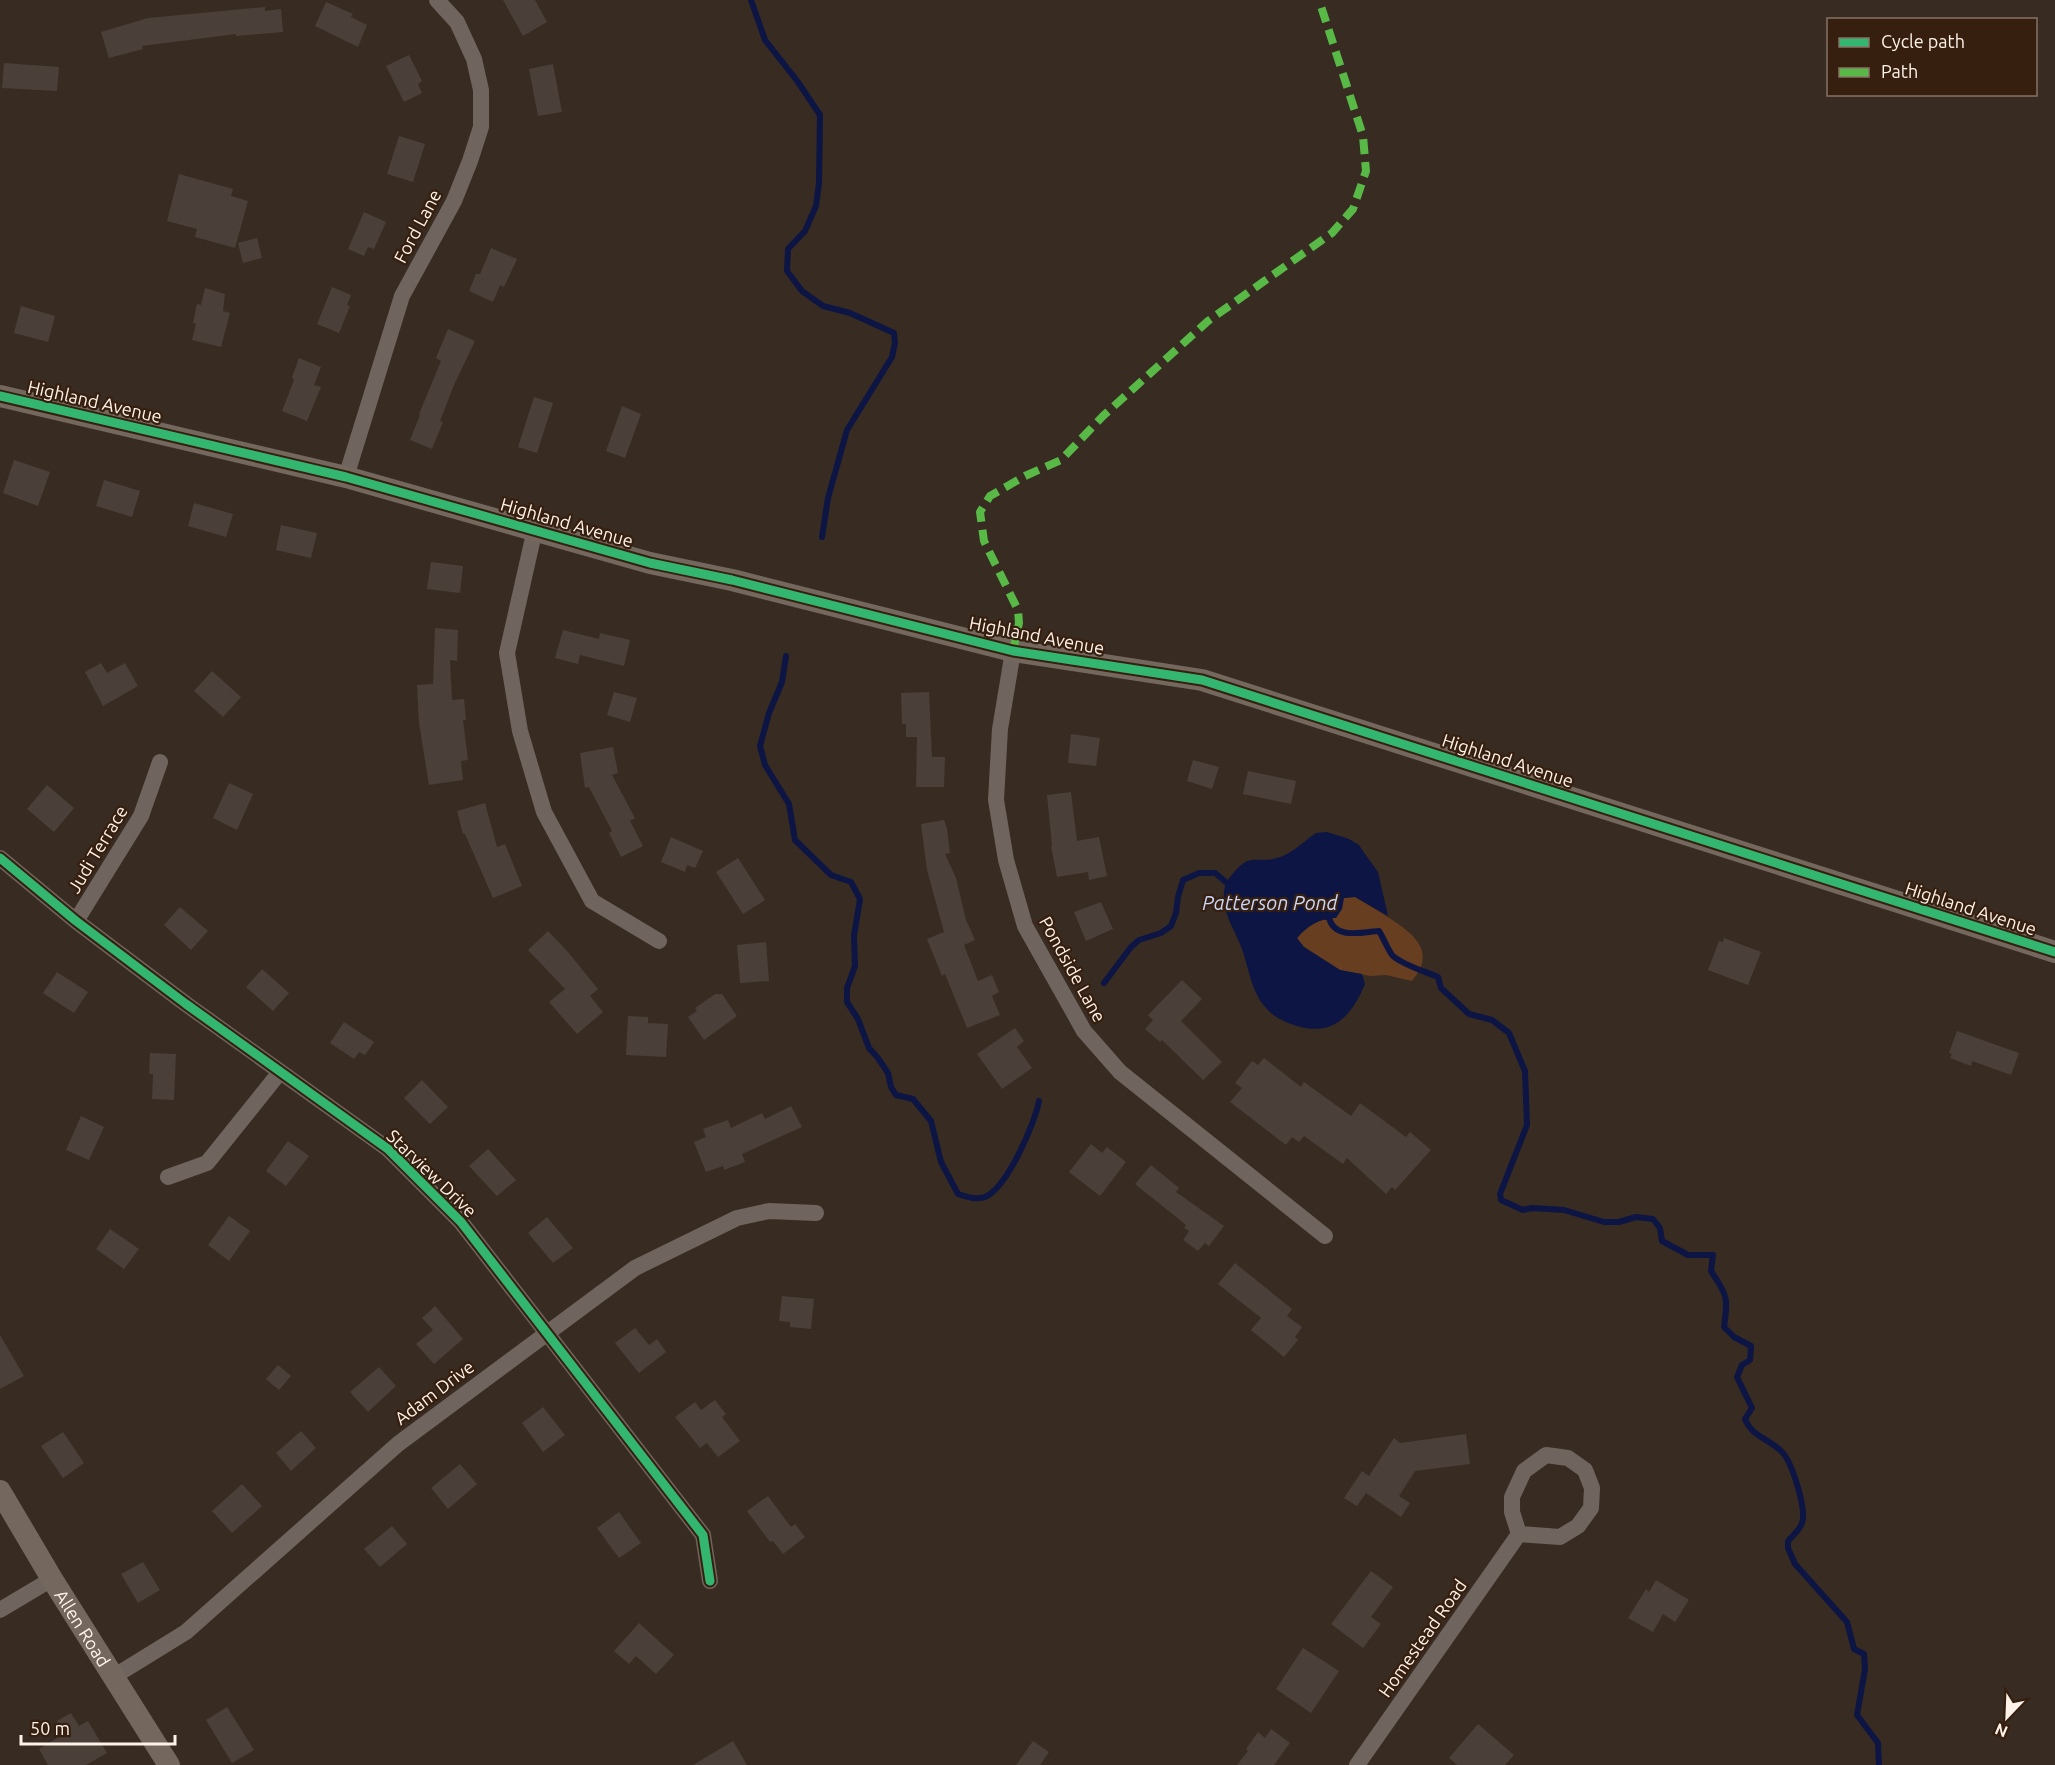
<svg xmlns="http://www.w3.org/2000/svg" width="2055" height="1765" font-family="Ubuntu,sans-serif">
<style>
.green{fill:#683e20}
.water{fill:#0c1543}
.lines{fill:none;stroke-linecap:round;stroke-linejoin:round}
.stream{stroke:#0c1543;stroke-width:6}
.building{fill:#4a4039}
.street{stroke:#6f655e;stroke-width:16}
.secondary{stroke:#73675e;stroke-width:22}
.quiet{stroke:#58b947;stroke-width:8;stroke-dasharray:15 8;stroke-linecap:butt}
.cycleway-casing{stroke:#361f0f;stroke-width:13}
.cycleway{stroke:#33b770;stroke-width:9}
.labels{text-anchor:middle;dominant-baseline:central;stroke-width:4.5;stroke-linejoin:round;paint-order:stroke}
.street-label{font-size:18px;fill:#fff2e9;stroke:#361f0f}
.water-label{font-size:20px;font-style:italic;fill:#c8d6f9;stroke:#361f0f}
</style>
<rect width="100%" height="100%" fill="#382b22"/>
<path class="green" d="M1355,897C1363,901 1368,905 1375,909C1401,926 1443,946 1412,981L1386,975L1370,976L1340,970L1304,947L1297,938C1306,927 1321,917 1336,918L1344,898Z"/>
<path class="water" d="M1327,832L1349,839L1359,845L1365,854L1378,872L1388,916L1355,897L1344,898L1342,909L1336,918C1321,917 1306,927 1297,938L1304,947L1340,970L1362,974L1365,984C1352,1015 1334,1037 1297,1026C1285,1022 1274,1018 1266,1008C1251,991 1249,969 1242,949C1237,935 1228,922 1225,907C1223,899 1223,887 1228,880C1251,847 1256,867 1283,856C1296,850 1304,841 1316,833Z"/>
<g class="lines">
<path class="stream" d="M751,0L765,40L798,82L820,115L819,183L816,206L805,231L788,249L787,271L802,291L823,306L850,313L894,333L895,343L892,357L847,430L828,498L822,537
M786,656L782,682L769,713L760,746L765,765L789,804L795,840L831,875L851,882L860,899L854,936L855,966L847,988V1002L858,1019L869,1048L878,1058L888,1073L891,1087L896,1095L913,1099L931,1121L941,1162L958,1194C967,1197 976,1200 985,1197C1007,1188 1035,1123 1039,1101
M1321,915L1329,918C1335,940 1362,932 1379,931C1383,937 1390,954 1393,956C1405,966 1424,971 1438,977L1441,988L1469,1014L1492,1020L1509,1033L1525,1071L1527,1125L1500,1194L1501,1200L1523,1210L1532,1208L1564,1210L1604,1222H1619L1636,1217L1653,1219L1660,1228L1662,1241L1688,1255H1713L1711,1271C1728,1296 1728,1298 1724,1327L1734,1337L1751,1346L1750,1360L1742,1365L1737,1377L1752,1408L1745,1419C1752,1437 1770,1439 1782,1452C1792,1462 1807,1510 1802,1523C1800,1530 1793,1535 1788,1541V1548L1795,1564L1847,1622L1854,1649L1864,1654L1865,1669L1857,1715L1878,1743L1879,1765
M1104,983L1131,947L1139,940L1161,933L1171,926L1176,913L1178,897L1183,880L1199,873H1215L1232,887"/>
</g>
<path class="building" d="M503,0H535L547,22L523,36Z
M326,2L353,14L351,17L367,25L358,47L315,26Z
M265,7V11L281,9L283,32L236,36V34L142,46L143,49L109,58L101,32L148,18Z
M409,55L422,81L418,84L422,93L404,102L386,66Z
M4,63L59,67L57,91L2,88Z
M553,64L562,112L538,116L529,69Z
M399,136L425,144L413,182L387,174Z
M179,174L233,189L231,196L248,201L235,248L195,237L197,229L167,221Z
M364,212L386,222L374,249L368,247L364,256L348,249Z
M257,238L262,258L243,263L238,243Z
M491,248L517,259L504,287L500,285L493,302L469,291L476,274H480Z
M332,287L351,295L347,305L350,306L339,333L317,324Z
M205,288L225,294L223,311L230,313L221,347L192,340L196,324L193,323L197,304L201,305Z
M21,306L55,316L48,342L14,333Z
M448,329L475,341L454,385L440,421L443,422L432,449L410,440L420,415L419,414L441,361L436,358Z
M299,358L321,367L314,385L321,387L307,421L282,411L294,380L292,377Z
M534,397L553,403L537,453L518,447Z
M622,406L641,414L625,458L606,451Z
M14,460L50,472L38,506L3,493Z
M104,480L140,491L132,517L96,506Z
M194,503L233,514L226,537L188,526Z
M281,525L317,533L311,558L276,550Z
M431,562L463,566L460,593L427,589Z
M435,628L458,630L457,661L450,660L452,700L464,699L466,720H463L468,760L461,761L463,780L429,785L419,723L417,685L433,684Z
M563,630L599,639L600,633L630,640L624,666L580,655L578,664L555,658Z
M101,663L107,673L125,663L138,686L103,706L85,672Z
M212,671L241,697L223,717L194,691Z
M614,692L637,698L630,722L607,715Z
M929,692L932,757H945L944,787H916L917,737H906V724H902L901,693Z
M1071,734L1100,738L1096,766L1068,763Z
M613,747L618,773L612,775L635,818L630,821L643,846L621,857L609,833L612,831L589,787L585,788L580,753Z
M1193,760L1219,767L1212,789L1187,781Z
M1248,771L1296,781L1291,804L1243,794Z
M229,783L253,794L237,830L213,818Z
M47,785L74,808L54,832L27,809Z
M1071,792L1077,841L1099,837L1107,876L1089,880L1088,872L1057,877L1051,846H1052L1047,795Z
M485,803L497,847L505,844L522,886L493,898L465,834H463L457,811Z
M944,820L947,829L950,853L945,854L956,878L966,920L975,940L964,945L978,981L992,975L999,992L992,996L1000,1015L967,1028L945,974L942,976L927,939L944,932L927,870L921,824Z
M671,837L703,851L695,868L687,865L685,872L661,862Z
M738,858L765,900L743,914L716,872Z
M1101,902L1113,929L1086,941L1074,912Z
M180,907L208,931L191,950L164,925Z
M548,931L568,952L598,989L590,996L603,1012L577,1034L549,1002L565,989L528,950Z
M1724,938L1761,952L1748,985L1708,970L1719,941L1723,942Z
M766,942L769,981L740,983L737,945Z
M262,969L289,993L273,1011L246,987Z
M57,972L88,992L74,1013L43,993Z
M1182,980L1202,999L1181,1021L1222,1062L1203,1080L1162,1040L1160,1042L1145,1029L1153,1020L1148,1015Z
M715,994H722L737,1016L704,1040L688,1017L697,1011L695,1008Z
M628,1016L648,1017V1023L668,1024L666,1057L626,1055Z
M344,1022L374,1042L365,1055L359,1052L354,1059L330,1043Z
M1015,1028L1024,1041L1017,1047L1032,1068L1002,1089L977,1054Z
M1957,1031L2019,1053L2011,1075L1972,1061L1971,1066L1950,1058L1952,1054L1949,1053Z
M150,1053L176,1054L174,1100L152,1099L153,1074H149Z
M1264,1058L1301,1087L1304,1082L1351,1116L1360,1103L1406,1137L1410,1132L1431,1150L1395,1190L1392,1187L1386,1194L1347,1158L1343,1164L1304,1136L1299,1142L1292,1137L1286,1145L1230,1102L1242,1088L1235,1083L1252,1061L1258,1065Z
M422,1080L448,1107L430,1124L404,1098Z
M791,1106L802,1127L742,1154L745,1162L724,1170L723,1166L706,1172L694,1142L706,1137L703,1129L728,1120L731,1128L762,1113L765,1119Z
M81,1116L104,1127L89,1160L66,1150Z
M288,1141L309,1156L286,1186L266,1171Z
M1091,1144L1102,1153L1107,1147L1126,1162L1100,1196L1069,1172Z
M488,1149L516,1180L497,1196L469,1166Z
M1151,1165L1179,1188L1176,1192L1224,1226L1209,1246L1205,1243L1198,1251L1183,1240L1189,1231L1184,1228L1186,1225L1135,1184Z
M229,1216L250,1231L229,1261L208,1245Z
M547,1217L573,1248L553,1263L528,1233Z
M110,1229L139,1249L124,1269L96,1249Z
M1235,1263L1292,1309L1287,1316L1302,1327L1295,1337L1298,1340L1284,1357L1251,1330L1261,1318L1218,1284Z
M782,1296L814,1299L811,1329L790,1327V1322L779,1321Z
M435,1306L463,1339L434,1364L416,1344L433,1330L422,1318Z
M635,1328L649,1345L657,1339L666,1352L639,1373L615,1343Z
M0,1335L24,1376L0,1389Z
M278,1365L291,1376L279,1390L266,1379Z
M379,1367L396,1386L368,1412L350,1392Z
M715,1400L726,1414L722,1417L740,1441L718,1457L707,1443L700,1448L675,1417L695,1402L701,1410Z
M543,1407L565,1435L543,1452L522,1423Z
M301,1431L316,1448L291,1471L276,1453Z
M63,1432L84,1463L63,1478L41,1446Z
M1466,1434L1470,1464L1415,1471L1399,1496L1410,1503L1401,1517L1366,1493L1357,1506L1344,1498L1362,1471L1369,1476L1394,1438L1400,1443Z
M460,1464L477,1484L448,1509L431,1488Z
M242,1484L262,1506L232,1533L212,1511Z
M768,1496L791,1527L795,1524L805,1537L783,1554L773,1541L770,1542L747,1511Z
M619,1512L641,1543L619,1558L597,1528Z
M392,1526L407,1544L380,1567L364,1549Z
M143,1562L160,1590L138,1603L121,1574Z
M1371,1571L1393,1587L1371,1617L1381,1624L1363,1648L1331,1624Z
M1656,1580L1689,1600L1675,1622L1663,1614L1653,1632L1628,1618L1646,1589L1649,1592Z
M639,1623L674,1655L656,1674L636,1656L629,1664L614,1651Z
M1303,1648L1339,1671L1311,1713L1276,1689Z
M227,1707L254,1750L232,1763L206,1720Z
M71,1713L79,1726L88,1721L107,1753L86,1765H48L39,1749L64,1734L57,1721Z
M1478,1724L1514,1755L1505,1765H1457L1449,1758Z
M1271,1729L1290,1743L1274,1765H1237L1248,1751L1246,1749L1258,1732L1265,1738Z
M733,1741L747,1765H693Z
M1033,1741L1049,1752L1040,1765H1016Z"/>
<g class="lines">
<path class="street" d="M346,477L402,296L454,201L470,161L481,127V90L474,59L457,22L437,0
M535,529L507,653L520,731L544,812L592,901L659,941
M1013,651L1000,729L996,800L1006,860L1025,926L1084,1031L1120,1072L1325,1236
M0,858L76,921L186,1004L388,1149L461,1222L703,1535L710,1581
M76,921L141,816L160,762
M168,1177L207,1163L280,1072
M1546,1455L1568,1458L1585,1470L1592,1488L1591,1508L1578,1526L1560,1537L1519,1534L1512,1512V1497L1524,1471Z
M0,1610L52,1579
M113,1677L186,1632L398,1444L635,1268L737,1218L769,1211L816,1213
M1357,1765L1519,1534"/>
<g class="secondary">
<path d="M0,396L346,477L650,563L732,580L1013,651L1202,680L2055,952"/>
<path id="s1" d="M0,1491L52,1579L169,1765"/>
</g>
<path class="quiet" d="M1013,651L1019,623L1018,610L984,541L980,512L990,496L1025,476L1061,460L1103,416L1208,321L1332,233L1353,209L1366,171L1363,136L1319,0"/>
<defs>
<path id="cycleway" d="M0,396L346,477L650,563L732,580L1013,651L1202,680L2055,952
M0,858L76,921L186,1004L388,1149L461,1222L703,1535L710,1581"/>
</defs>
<use href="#cycleway" class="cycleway-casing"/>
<use href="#cycleway" class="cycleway"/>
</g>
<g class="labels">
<g class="street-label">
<text transform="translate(417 226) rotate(-62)">Ford Lane</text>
<text transform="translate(95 401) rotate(13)">Highland Avenue</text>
<text transform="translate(567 522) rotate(16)">Highland Avenue</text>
<text transform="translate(1037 635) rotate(11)">Highland Avenue</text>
<text transform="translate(1508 760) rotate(18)">Highland Avenue</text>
<text transform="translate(97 849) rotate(-59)">Judi Terrace</text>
<text transform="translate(1971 908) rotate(18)">Highland Avenue</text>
<text transform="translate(1073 969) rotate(61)">Pondside Lane</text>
<text transform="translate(432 1173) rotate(44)">Starview Drive</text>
<text transform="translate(434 1392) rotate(-37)">Adam Drive</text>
<text stroke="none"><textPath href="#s1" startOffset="160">Allen Road</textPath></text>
<text transform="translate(1422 1638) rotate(-55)">Homestead Road</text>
</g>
<g class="water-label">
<text x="1270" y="902">Patterson Pond</text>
</g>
</g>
<rect x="1827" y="18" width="210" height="78" fill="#361f0f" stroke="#867366" stroke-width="1.5"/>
<rect x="1839" y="38" width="30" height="9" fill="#33b770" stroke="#867366" stroke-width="1.5"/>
<text x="1881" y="48" font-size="18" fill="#fff2e9">Cycle path</text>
<rect x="1839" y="68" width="30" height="9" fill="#58b947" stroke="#867366" stroke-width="1.5"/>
<text x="1881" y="78" font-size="18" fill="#fff2e9">Path</text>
<g transform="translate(2007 1717) rotate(203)" stroke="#361f0f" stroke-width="4.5" paint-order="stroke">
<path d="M0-4.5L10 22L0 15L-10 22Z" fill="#fff2e9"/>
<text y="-9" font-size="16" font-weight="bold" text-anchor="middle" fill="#fff2e9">N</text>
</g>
<path d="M21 1735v9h154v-9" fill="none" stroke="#fff2e9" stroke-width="3"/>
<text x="30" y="1735" font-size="18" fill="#fff2e9" stroke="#361f0f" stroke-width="4.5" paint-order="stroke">50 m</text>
</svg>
